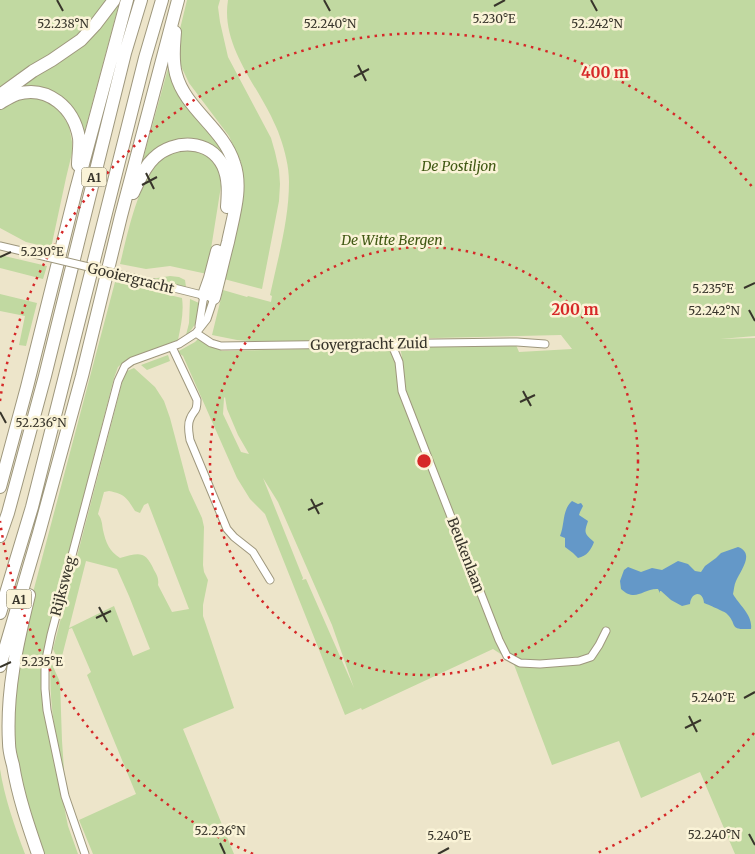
<svg xmlns="http://www.w3.org/2000/svg" width="755" height="854" font-family="Merriweather,serif">
<style>
.green{fill:#c1d9a1;fill-rule:evenodd}
.water{fill:#6498c8}
.lines{fill:none;stroke-linecap:round;stroke-linejoin:round}
.minor-casing{stroke:#9e977d;stroke-width:9}
.motorway-casing{stroke:#9e977d;stroke-width:14}
.minor{stroke:#fff;stroke-width:7}
.motorway{stroke:#fff;stroke-width:12}
.minor-bridge-casing{stroke:#9e977d;stroke-width:9;stroke-linecap:butt}
.minor-bridge{stroke:#fff;stroke-width:7}
.ticks{fill:none;stroke:#38352b;stroke-width:2}
.ring{fill:none;stroke:#d62828;stroke-width:2.5;stroke-dasharray:2.5 5}
.labels{text-anchor:middle;dominant-baseline:central;stroke-width:5;stroke-linejoin:round;paint-order:stroke}
.shield{fill:#faf3d7;stroke:#726e5f;stroke-width:1}
.shield-label{font-size:12px;font-weight:bold;fill:#38352b}
.park-label{font-size:14px;font-style:italic;fill:#415914;stroke:#faf3d7}
.street-label{font-size:14px;fill:#38352b;stroke:#faf3d7}
.ticks-label{font-size:12px;text-anchor:middle;fill:#38352b;stroke:#faf3d7;stroke-width:5;stroke-linejoin:round;paint-order:stroke}
.centre{fill:#d62828;stroke:#faf3d7;stroke-width:2.5}
.ring-label{font-size:15px;text-anchor:middle;font-weight:bold;fill:#d62828;stroke:#faf3d7;stroke-width:5;stroke-linejoin:round;paint-order:stroke}
</style>
<rect width="100%" height="100%" fill="#ede5ca"/>
<path class="green" d="M0,0H109L95,18L68,43L0,90Z
M120,0L81,145L71,110L22,90L19,86Z
M187,0H220L218,7L220,22L228,57L271,138L275,152L279,170L280,184L279,201L262,289L224,279L244,196V179L241,163L229,136L189,83L180,64L178,44L180,29Z
M228,0H755V336L720,339L755,338V854H735L700,772L641,798L619,741L552,765L513,662L493,649L362,710L361,708L345,715L265,514L250,499L237,478L183,356L177,352L195,342L199,338L209,345L222,351L392,347L394,357H402L400,347L516,345L519,352L572,349L561,335L261,342L237,340L212,335L223,290L247,297L248,296L271,302L272,296L270,295C278,258 289,220 289,182C289,167 285,151 280,137C278,130 274,123 271,116C253,80 221,43 228,0ZM225,397L227,409L238,435L249,454L241,452L223,414L224,398ZM263,478L278,502L332,625L354,688L306,579L302,580L303,578Z
M170,61L218,141L227,160C214,143 192,131 171,142C161,147 152,156 142,163Z
M37,97L58,108L69,126L72,142V153L66,178L51,248L26,242L0,228V110L19,98Z
M193,148L214,159L220,174L221,186L207,274L170,266L146,269L120,264C128,233 139,173 167,155C173,151 185,150 193,148Z
M0,255L47,266L43,279L0,268Z
M170,276L179,277L185,280L186,287L151,279Z
M115,282L182,298C184,312 181,325 178,340L126,360L118,367L114,378L42,658L41,674L43,705L64,806L68,826L78,854H40L8,724L31,600Z
M0,294L37,303L26,346L19,345L25,316L0,311Z
M190,299L199,303C200,316 196,327 186,335L189,323Z
M168,355L170,361L147,370L141,365Z
M134,368L155,387L164,401L170,418L189,490L202,518L204,527L203,565L204,572L208,580L203,605V616L234,708L183,729L234,854H93L79,820L136,794L87,675L91,672L72,628L69,629L60,664L53,649L123,379L127,371ZM109,491C125,494 127,498 135,511L140,513L144,505L148,503L189,609L172,612L158,585C159,579 157,575 154,570C145,550 139,553 120,558C109,551 106,543 103,530C102,524 102,519 98,514L104,492ZM86,561L117,569L129,596L150,649L133,656L114,606L69,628Z
M51,662L60,682L62,741L65,784C57,742 48,704 51,662Z
M0,769C4,796 15,828 25,854H0Z"/>
<path class="water" d="M572,501L578,504L581,503L583,506L580,512L579,515L588,521C584,533 584,533 594,542C591,550 587,556 578,558L573,553L565,547V538L560,536C565,524 562,510 572,501Z
M738,547C755,553 741,570 736,581C734,585 734,590 733,594C739,605 753,615 751,629C727,630 739,625 726,613C725,612 707,604 704,603C703,590 691,592 690,604L682,606L671,600L661,591H660V593L658,589C643,588 636,603 621,589L620,581L624,570L628,567L641,572L652,568L662,570L678,561L688,564L695,571L701,572L705,566L716,558L721,553Z"/>
<g class="lines">
<defs>
<path id="minor" d="M0,246L47,257
M199,326L204,295
M196,333L211,343L221,346L517,342L545,344
M391,343L399,362L402,391L499,640L507,656L520,663L540,664L579,661L591,657L599,645L606,631
M172,347L197,400C197,413 194,409 190,419C187,425 189,433 190,440L227,529L234,537L253,552L270,580
M85,854L65,796L47,710L45,689V664L51,635L118,381L125,366L132,361L179,344L196,333L207,319L214,298L122,275"/>
<path id="motorway" d="M175,32C174,46 172,60 176,74C185,109 223,128 234,163C243,188 233,217 228,242C223,261 219,279 214,298
M0,95L33,71L52,60L81,40L95,25L114,0
M0,103C5,100 11,96 17,94C48,85 74,108 79,138C80,146 78,156 78,165
M133,193C139,181 144,167 154,158C174,139 210,139 223,166C229,179 228,193 227,207
M204,295L210,278L217,251
M0,487L27,387L76,190L127,0
M0,536L8,513L45,376L125,53L141,0
M29,595C17,644 6,692 9,743C9,750 11,758 13,765C18,796 28,825 38,854
M0,613L32,507L145,58L162,0
M0,666L39,533L82,376L121,216L178,0"/>
</defs>
<use href="#minor" class="minor-casing"/>
<use href="#motorway" class="motorway-casing"/>
<use href="#minor" class="minor"/>
<use href="#motorway" class="motorway"/>
<defs>
<path id="minor-bridge" d="M47,257L122,275"/>
</defs>
<use href="#minor-bridge" class="minor-bridge-casing"/>
<use href="#minor-bridge" class="minor-bridge"/>
</g>
<path class="ticks" d="M57,0L63,11M324,0L330,11M591,0L597,11M494,6L505,0M358,65L366,81M354,77L369,69M146,173L154,189M142,185L157,177M0,257L11,252M744,288L755,283M749,310L755,321M523,391L531,406M520,402L535,395M0,412L6,423M311,499L319,514M308,510L323,503M99,607L107,622M96,618L111,611M0,667L11,662M744,698L755,692M689,716L697,732M685,728L701,720M749,834L755,845M220,843L225,854M438,854L449,848"/>
<g class="ring">
<circle cx="424" cy="461" r="214"/>
<path d="M754 733A428 428 0 0 1 595 854M253 854A428 428 0 0 1 0 521M0 401A428 428 0 0 1 754 189"/>
</g>
<g class="labels">
<g class="shield">
<rect x="81.5" y="167.5" width="25" height="19" rx="4"/>
<rect x="6.5" y="589.5" width="25" height="19" rx="4"/>
</g>
<g class="shield-label">
<text x="94" y="177">A1</text>
<text x="19" y="599">A1</text>
</g>
<g class="park-label">
<text x="459" y="166">De Postiljon</text>
<text x="392" y="240">De Witte Bergen</text>
</g>
<g class="street-label">
<text transform="translate(131 278) rotate(14)">Gooiergracht</text>
<text transform="translate(369 344) rotate(-1)">Goyergracht Zuid</text>
<text transform="translate(466 555) rotate(69)">Beukenlaan</text>
<text transform="translate(63 586) rotate(-75)">Rijksweg</text>
</g>
</g>
<g class="ticks-label">
<text x="494" y="23">5.230°E</text>
<text x="63" y="28">52.238°N</text>
<text x="330" y="28">52.240°N</text>
<text x="597" y="28">52.242°N</text>
<text x="42" y="256">5.230°E</text>
<text x="713" y="293">5.235°E</text>
<text x="714" y="315">52.242°N</text>
<text x="41" y="427">52.236°N</text>
<text x="42" y="666">5.235°E</text>
<text x="713" y="702">5.240°E</text>
<text x="220" y="835">52.236°N</text>
<text x="714" y="839">52.240°N</text>
<text x="449" y="840">5.240°E</text>
</g>
<circle cx="424" cy="461" r="8" class="centre"/>
<g class="ring-label">
<text x="605" y="78">400 m</text>
<text x="575" y="315">200 m</text>
</g>
</svg>
